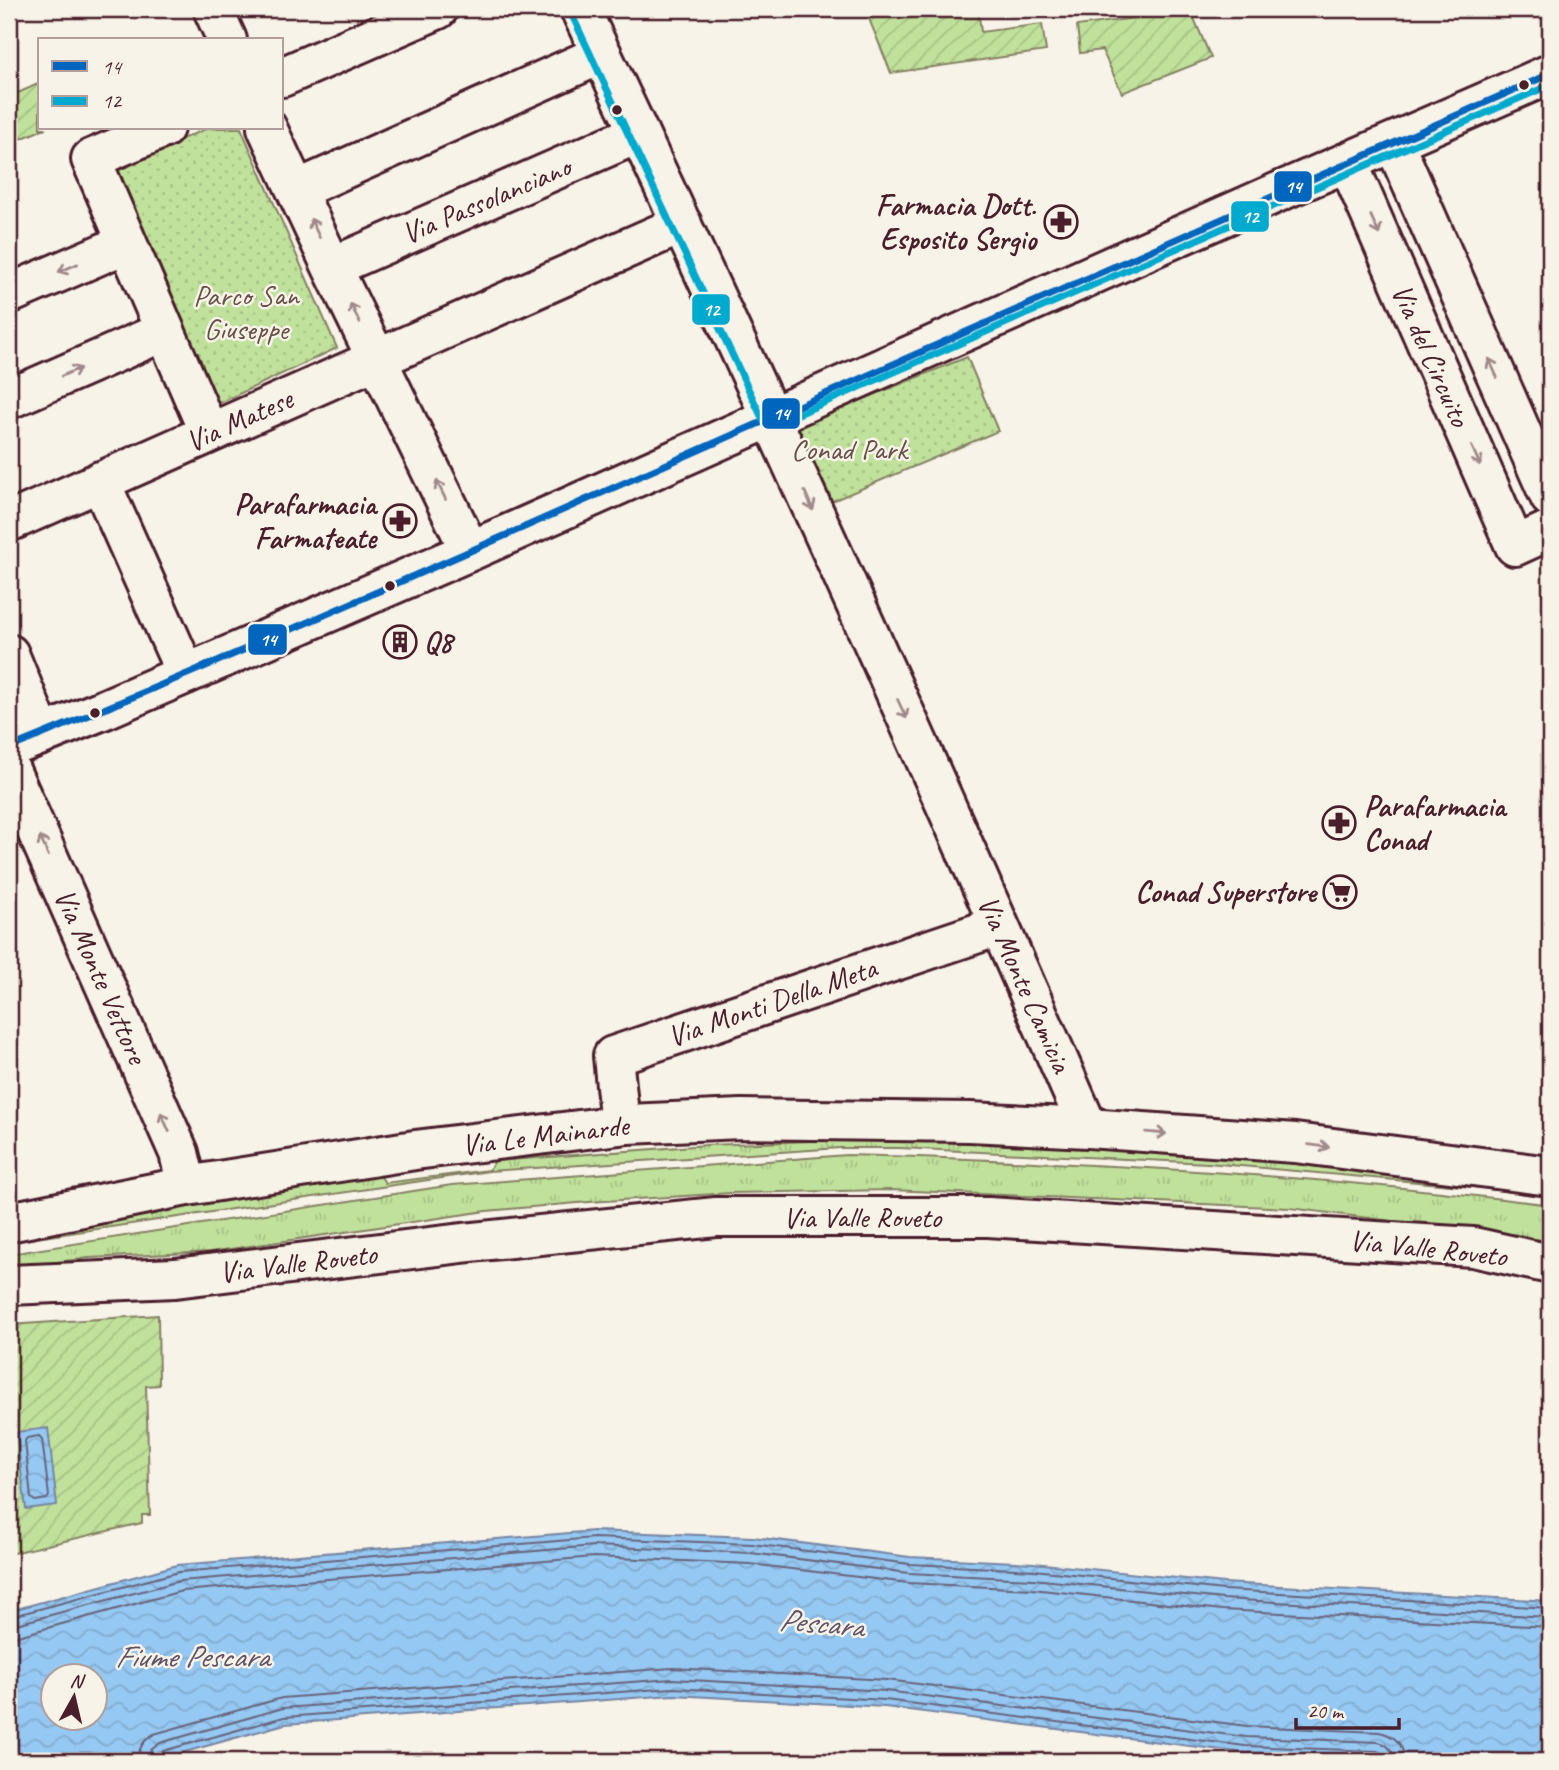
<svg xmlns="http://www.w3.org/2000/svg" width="1559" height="1770" font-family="Caveat,sans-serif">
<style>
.grass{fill:url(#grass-tufts);stroke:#858063;stroke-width:2}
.park{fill:url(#park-dots);stroke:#858063;stroke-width:2}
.garden{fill:url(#garden-furrows);stroke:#858063;stroke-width:2}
.water{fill:url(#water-waves);stroke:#7784a2;stroke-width:2;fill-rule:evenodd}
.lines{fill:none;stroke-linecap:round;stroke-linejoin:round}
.shore{stroke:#68637b;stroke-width:2}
.minor-casing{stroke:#4a1f2b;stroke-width:44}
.major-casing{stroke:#4a1f2b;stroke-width:44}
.minor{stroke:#f7f3e8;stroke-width:38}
.major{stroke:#f7f3e8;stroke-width:38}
.bus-1-casing{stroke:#f7f3e8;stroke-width:12}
.bus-2-casing{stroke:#f7f3e8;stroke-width:12}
.bus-1{stroke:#0065bd;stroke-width:7}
.bus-2{stroke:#00a9ce;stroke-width:7}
.oneway{stroke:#a0898a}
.bus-dot{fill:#4a1f2b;stroke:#f7f3e8;stroke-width:2.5}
.labels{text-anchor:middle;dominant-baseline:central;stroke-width:5;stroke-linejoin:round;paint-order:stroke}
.street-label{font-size:30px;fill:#4a1f2b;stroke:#f7f3e8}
.poi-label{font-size:30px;font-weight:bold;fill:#4a1f2b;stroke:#f7f3e8;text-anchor:end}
.park-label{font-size:30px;fill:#685047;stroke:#f7f3e8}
.water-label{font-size:32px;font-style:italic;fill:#605267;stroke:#f7f3e8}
.line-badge{stroke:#f7f3e8;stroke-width:2.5}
.badge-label{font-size:19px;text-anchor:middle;font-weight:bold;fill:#fff}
</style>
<defs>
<pattern id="grass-tufts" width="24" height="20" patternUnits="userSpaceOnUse" patternTransform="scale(1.75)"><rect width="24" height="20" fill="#c0e19b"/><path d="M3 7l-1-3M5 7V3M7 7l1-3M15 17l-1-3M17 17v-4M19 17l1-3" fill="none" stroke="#a6c186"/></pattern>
<pattern id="park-dots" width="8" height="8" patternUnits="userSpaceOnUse" patternTransform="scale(1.75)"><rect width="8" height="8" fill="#c0e19b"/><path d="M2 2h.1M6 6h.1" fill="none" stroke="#a6c186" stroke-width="1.8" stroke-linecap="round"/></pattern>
<pattern id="garden-furrows" width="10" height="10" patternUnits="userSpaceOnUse" patternTransform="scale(1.75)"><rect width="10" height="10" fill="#c0e19b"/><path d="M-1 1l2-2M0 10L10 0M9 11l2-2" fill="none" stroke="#a6c186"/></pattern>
<pattern id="water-waves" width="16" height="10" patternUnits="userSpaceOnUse" patternTransform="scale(1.75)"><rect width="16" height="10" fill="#95c8f2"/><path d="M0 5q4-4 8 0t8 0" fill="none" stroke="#82abd0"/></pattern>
</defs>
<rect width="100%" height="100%" fill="#f7f3e8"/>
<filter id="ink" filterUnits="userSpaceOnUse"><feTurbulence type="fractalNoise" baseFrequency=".0143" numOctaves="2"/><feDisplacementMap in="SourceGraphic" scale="14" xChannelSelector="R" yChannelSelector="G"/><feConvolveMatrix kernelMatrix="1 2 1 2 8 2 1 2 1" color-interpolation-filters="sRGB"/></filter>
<g filter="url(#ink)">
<path class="grass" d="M865,1139L999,1141L1248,1154L1550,1192V1197L1473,1187L1208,1163L900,1148H840L489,1171L9,1242V1237L126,1212L380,1175L385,1183L489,1170L495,1161L707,1145Z
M847,1155C953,1157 1059,1163 1165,1169C1294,1177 1422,1188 1550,1205V1241L1290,1208L891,1190L731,1193L589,1202L486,1211L210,1252L89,1258L9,1268V1254L452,1185Z"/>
<path class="park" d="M208,128H241L337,348L211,407L108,170Z
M967,357L998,431L823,505L790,429Z
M1061,1753L1201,1761H1063Z"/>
<path class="garden" d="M865,9H978L981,32L1042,24L1046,51L891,73Z
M1142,9H1190L1211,58L1122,93L1102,50L1080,53L1077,26L1142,17Z
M40,83V128H46L9,144V97Z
M158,1315L159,1385L146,1386L150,1515H142V1523L9,1554V1325Z"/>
<path class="water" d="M48,1428L57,1505L26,1509L16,1432Z
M594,1531L753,1537L910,1557L1034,1563L1224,1583L1550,1601V1761H1445L1245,1753L885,1707L673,1695L285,1724L153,1761H9V1611L177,1565ZM52,1676H94V1718H52Z"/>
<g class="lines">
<path class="shore" d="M39,1436L42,1439L49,1496L47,1499L35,1501L31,1498L25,1441L27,1438Z
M9,1617L179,1572L594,1538L752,1544L910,1564L1034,1570L1224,1590L1550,1608
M9,1626L180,1581L594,1546L751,1553L909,1573L1033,1579L1223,1599L1550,1617
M9,1636H18L182,1591L594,1557L750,1564L908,1583L1032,1589L1222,1610L1550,1627
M138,1761C138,1749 143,1740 154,1734L282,1698L672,1668L887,1680L1247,1726L1379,1732C1395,1735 1404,1745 1404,1761
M148,1761L151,1750L160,1743L283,1708L672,1679L886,1691L1246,1737L1378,1742C1388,1744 1394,1751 1394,1761
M157,1761L158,1755L163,1751L284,1717L673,1688L885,1700L1245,1746L1377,1751L1384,1754L1385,1761"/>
<defs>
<path id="minor" d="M213,9L227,40
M580,9C756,378 924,752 1088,1128
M282,77L438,9
M164,128L91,159L209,433
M267,128L332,267L470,551
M1394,143L1550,497
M1348,163L1515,546L1550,530
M297,190L602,54
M332,267L639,133
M9,294L127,243
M9,399L165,331
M100,481L186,674
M9,522L682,224
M9,654L42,735
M9,768L179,1153L187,1186
M620,1125L613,1056L999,926
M9,1222L187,1186L415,1150L628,1124L741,1119L970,1122L1088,1128L1295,1143L1550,1176
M9,1285L175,1278L462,1243L716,1217H988L1473,1247L1550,1264"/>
<path id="major" d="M9,748L105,709L470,551L1292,186L1550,74"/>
</defs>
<use href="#minor" class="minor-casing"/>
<use href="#major" class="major-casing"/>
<use href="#minor" class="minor"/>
<use href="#major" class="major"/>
<defs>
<path id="bus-1" d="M9,748C239,655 465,553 692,453C977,326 1263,199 1550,74"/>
<path id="bus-2" d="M571,13L763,420L767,425L771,426L1550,85"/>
</defs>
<use href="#bus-1" class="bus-1-casing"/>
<use href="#bus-2" class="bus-2-casing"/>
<use href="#bus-1" class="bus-1"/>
<use href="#bus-2" class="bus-2"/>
</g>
<defs><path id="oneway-shaft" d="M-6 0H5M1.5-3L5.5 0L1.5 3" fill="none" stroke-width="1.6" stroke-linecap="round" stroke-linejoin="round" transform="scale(1.75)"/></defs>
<g class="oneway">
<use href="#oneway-shaft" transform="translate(1375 225) rotate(66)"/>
<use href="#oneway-shaft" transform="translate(315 228) rotate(-115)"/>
<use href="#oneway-shaft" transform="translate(68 268) rotate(157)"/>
<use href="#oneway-shaft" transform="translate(355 313) rotate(-116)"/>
<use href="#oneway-shaft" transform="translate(1493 368) rotate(-114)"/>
<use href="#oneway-shaft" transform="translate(71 372) rotate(-23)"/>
<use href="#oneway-shaft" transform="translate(1476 456) rotate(66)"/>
<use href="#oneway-shaft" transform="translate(441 490) rotate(-116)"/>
<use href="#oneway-shaft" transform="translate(809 501) rotate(66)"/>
<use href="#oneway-shaft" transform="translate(902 709) rotate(65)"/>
<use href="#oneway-shaft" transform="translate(44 846) rotate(-114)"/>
<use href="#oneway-shaft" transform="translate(165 1122) rotate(-114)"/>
<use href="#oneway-shaft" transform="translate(1156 1133) rotate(5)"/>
<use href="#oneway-shaft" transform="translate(1319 1146) rotate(7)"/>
</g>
</g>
<defs>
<symbol id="pharmacy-ring" viewBox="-11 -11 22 22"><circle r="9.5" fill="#f7f3e8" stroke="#4a1f2b" stroke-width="1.5"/><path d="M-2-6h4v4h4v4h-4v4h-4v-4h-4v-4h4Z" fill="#4a1f2b"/></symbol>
<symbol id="building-ring" viewBox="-11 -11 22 22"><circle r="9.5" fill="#f7f3e8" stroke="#4a1f2b" stroke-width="1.5"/><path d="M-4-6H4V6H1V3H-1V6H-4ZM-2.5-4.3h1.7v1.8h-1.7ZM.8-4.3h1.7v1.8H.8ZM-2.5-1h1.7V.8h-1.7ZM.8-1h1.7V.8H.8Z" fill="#4a1f2b"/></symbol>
<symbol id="supermarket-ring" viewBox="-11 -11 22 22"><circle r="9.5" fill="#f7f3e8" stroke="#4a1f2b" stroke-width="1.5"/><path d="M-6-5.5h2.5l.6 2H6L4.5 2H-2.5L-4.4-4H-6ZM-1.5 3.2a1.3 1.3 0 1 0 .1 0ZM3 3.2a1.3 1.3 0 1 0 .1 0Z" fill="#4a1f2b"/></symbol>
</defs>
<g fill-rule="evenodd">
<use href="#pharmacy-ring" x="1042" y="203" width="38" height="38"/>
<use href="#pharmacy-ring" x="381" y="502" width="38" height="38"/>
<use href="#building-ring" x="381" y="623" width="38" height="38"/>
<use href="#pharmacy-ring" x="1320" y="804" width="38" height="38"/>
<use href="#supermarket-ring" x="1321" y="873" width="38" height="38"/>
</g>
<g class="bus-dot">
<circle cx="1524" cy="85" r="6"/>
<circle cx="617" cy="110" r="6"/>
<circle cx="390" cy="586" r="6"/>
<circle cx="95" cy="713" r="6"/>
</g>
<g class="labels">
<g class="street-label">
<text transform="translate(486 200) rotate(-23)">Via Passolanciano</text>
<text transform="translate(1431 355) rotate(66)">Via del Circuito</text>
<text transform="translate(239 420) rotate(-24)">Via Matese</text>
<text transform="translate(101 976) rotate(66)">Via Monte Vettore</text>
<text transform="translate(1025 984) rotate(66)">Via Monte Camicia</text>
<text transform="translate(772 1002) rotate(-19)">Via Monti Della Meta</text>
<text transform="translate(545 1135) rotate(-7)">Via Le Mainarde</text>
<text x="862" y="1217">Via Valle Roveto</text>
<text transform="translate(1428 1248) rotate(6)">Via Valle Roveto</text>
<text transform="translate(298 1263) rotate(-7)">Via Valle Roveto</text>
</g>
<g class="poi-label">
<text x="1036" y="205">Farmacia Dott.<tspan x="1036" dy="34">Esposito Sergio</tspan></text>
<text x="376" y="504">Parafarmacia<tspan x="376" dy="34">Farmateate</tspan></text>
<text x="424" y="642" text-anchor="start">Q8</text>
<text x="1364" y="806" text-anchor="start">Parafarmacia<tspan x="1364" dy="34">Conad</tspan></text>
<text x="1316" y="892">Conad Superstore</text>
</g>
<g class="park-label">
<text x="246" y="295">Parco San<tspan x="246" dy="34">Giuseppe</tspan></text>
<text x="849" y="449">Conad Park</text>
</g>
<g class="water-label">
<text transform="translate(821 1623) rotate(5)">Pescara</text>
<text x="192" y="1656">Fiume Pescara</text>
</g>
</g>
<g class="line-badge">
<rect x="1273" y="170" width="40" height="33" rx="7" fill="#0065bd"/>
<rect x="1230" y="200" width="40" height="33" rx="7" fill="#00a9ce"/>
<rect x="691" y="293" width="40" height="33" rx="7" fill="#00a9ce"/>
<rect x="761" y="397" width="40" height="33" rx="7" fill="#0065bd"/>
<rect x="247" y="623" width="41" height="33" rx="7" fill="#0065bd"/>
</g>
<g class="badge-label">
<text x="1293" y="193">14</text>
<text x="1250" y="223">12</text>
<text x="711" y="316">12</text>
<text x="781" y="420">14</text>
<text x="268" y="646">14</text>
</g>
<rect width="1559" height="1770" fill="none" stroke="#f7f3e8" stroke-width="35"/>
<rect x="18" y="18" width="1524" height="1735" fill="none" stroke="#4a1f2b" stroke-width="2.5" filter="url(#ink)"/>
<rect x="38" y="38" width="245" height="91" fill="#f7f3e8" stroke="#b29e9c" stroke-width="2"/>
<rect x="52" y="61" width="35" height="10" fill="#0065bd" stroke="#b29e9c" stroke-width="2"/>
<text x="102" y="74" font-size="21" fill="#4a1f2b">14</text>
<rect x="52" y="96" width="35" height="10" fill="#00a9ce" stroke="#b29e9c" stroke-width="2"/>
<text x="102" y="108" font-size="21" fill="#4a1f2b">12</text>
<g transform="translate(74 1697) rotate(8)"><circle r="33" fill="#f7f3e8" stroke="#b29e9c" stroke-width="2"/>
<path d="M0-5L12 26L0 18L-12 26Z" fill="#4a1f2b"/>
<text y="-10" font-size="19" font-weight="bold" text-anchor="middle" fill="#4a1f2b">N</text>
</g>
<path d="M1296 1718v10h103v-10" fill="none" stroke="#4a1f2b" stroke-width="3.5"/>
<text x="1307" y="1718" font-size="21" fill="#4a1f2b" stroke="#f7f3e8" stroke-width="5" paint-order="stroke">20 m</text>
</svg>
